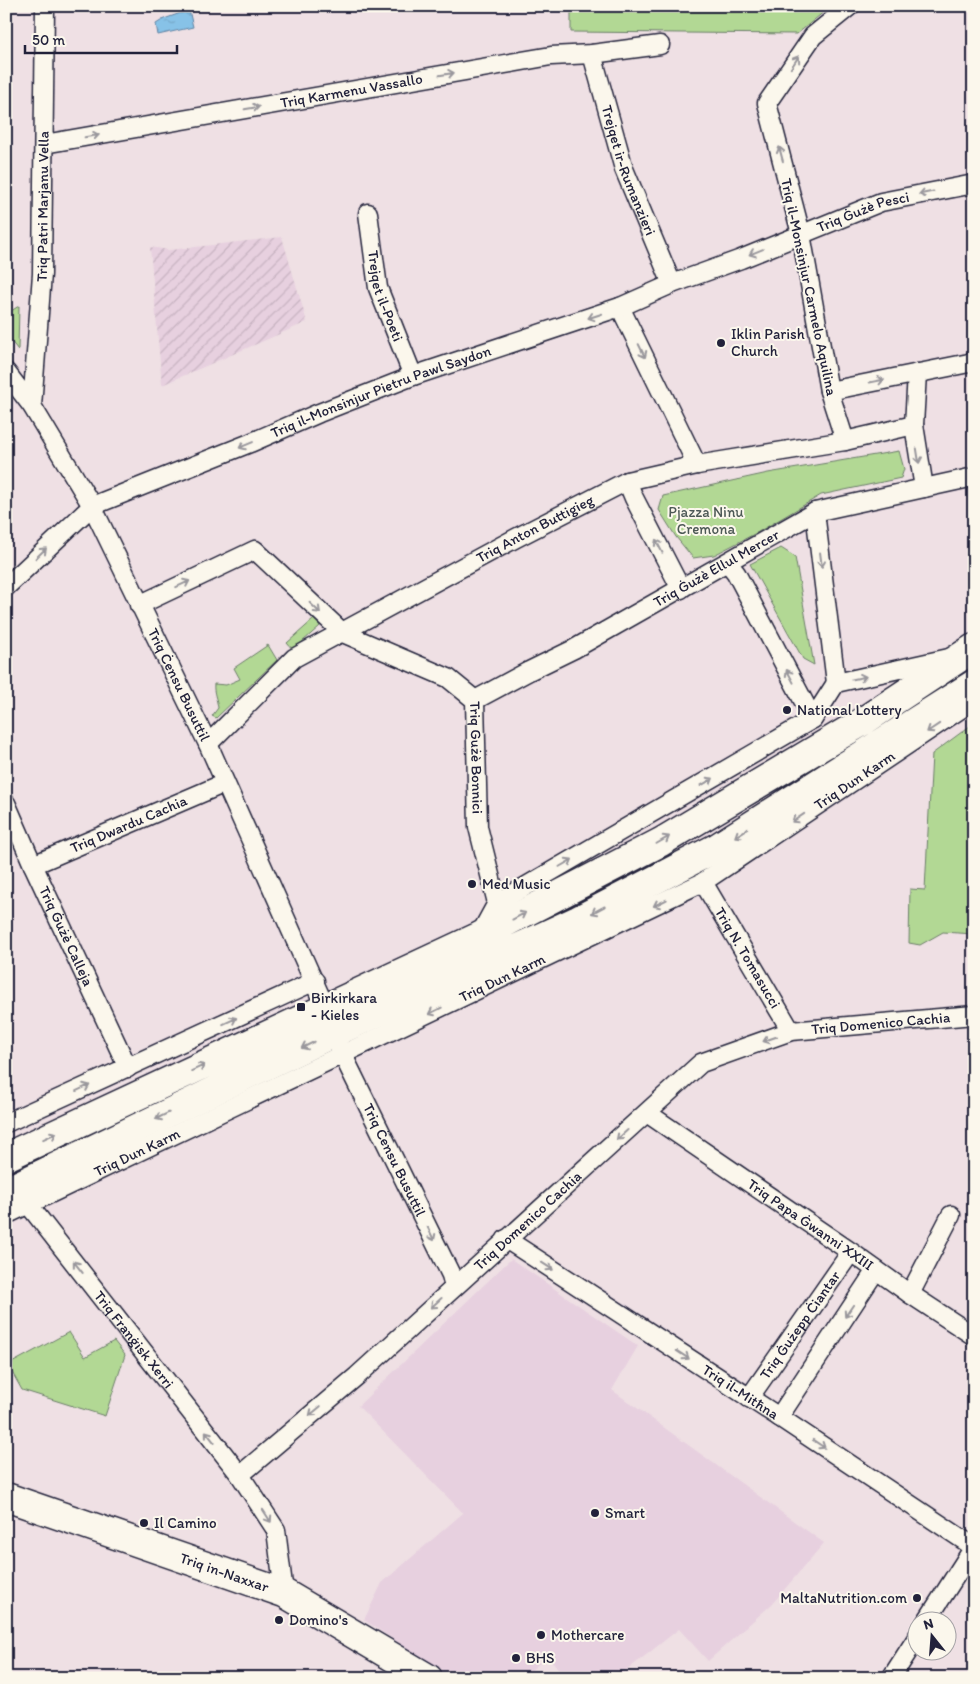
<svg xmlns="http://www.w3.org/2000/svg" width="980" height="1684" font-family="Itim,sans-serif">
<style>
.built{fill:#e7d0df}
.industrial{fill:url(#industrial-furrows)}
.green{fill:#b2d894;stroke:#6a7d68}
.water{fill:url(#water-ripples);stroke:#5f82a2}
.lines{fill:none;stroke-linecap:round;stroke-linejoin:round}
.minor-casing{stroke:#22223b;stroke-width:21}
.primary-casing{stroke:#22223b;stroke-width:31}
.trunk-casing{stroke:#22223b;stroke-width:31}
.minor{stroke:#fbf7ec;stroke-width:18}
.primary{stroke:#fbf7ec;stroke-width:28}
.trunk{stroke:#fbf7ec;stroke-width:28}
.oneway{stroke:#99979c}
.poi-dot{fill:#22223b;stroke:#fbf7ec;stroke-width:2}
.labels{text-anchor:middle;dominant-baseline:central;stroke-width:4;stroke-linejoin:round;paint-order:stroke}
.street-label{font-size:15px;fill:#22223b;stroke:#fbf7ec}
.poi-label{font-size:15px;fill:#22223b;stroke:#fbf7ec;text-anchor:start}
.park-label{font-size:15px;fill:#4d5956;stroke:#fbf7ec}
</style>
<defs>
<pattern id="industrial-furrows" width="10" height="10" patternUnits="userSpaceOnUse" patternTransform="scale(1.25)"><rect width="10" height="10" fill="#e7d0df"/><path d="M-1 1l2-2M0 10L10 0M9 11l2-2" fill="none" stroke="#c6b2c0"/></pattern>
<pattern id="water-ripples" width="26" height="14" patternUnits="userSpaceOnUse" patternTransform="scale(1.25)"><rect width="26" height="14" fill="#87c2e7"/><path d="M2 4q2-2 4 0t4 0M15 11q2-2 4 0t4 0" fill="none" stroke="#74a6c7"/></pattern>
</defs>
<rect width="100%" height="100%" fill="#efe0e4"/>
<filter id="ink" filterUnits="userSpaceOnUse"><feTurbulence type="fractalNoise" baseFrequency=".02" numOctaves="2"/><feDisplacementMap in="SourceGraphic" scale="10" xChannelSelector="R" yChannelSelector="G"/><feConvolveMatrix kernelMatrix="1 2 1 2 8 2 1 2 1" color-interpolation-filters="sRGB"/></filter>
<g filter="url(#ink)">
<path class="built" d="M511,1259L638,1346L612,1390L824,1543L772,1604L708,1661L679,1629L617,1678H566L548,1656L522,1678H452L364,1620L382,1583L463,1513L358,1406Z"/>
<path class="industrial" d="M282,237L307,322L162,385L150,247L169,250Z"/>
<path class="green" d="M565,6H831L797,34L571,32V7Z
M19,306L18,350L6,335V314Z
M899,451L904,469L901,478L821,495L760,531L714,555L693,558L676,537L659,510L663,496L768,473Z
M781,548L795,557L814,665L803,659L750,564Z
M314,619L320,626L293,650L287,643Z
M268,645L277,660L216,718L212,716L218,708C217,699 213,693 214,684L226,685L240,679L234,668Z
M974,723V934L943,932L920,945L909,943L910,889L925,890L932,754Z
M69,1332L85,1357L114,1341L125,1355L105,1416L22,1390L8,1365Z"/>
<path class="water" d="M189,10L193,27L158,35L156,24L164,19Z"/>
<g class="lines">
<defs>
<g id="minor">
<path id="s1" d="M592,54L624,169L672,284"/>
<path id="s2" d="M44,144L551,56L592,54L660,45"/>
<path id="s3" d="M368,213L378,288L413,376"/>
<path d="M620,307L697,465"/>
<path id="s4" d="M6,372L32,406L92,506L208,744L326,1009"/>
<path d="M917,373L914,425L924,488"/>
<path d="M829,391L974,362"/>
<path id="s5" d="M32,406L42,274L45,6"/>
<path d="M845,441L829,391L801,234L767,103L813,36L850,6"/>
<path d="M627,481L634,498L681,589"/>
<path d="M815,512L836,683"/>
<path d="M728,563L736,573L813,719"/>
<path id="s6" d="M6,587L92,506L250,443L319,413L413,376L620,307L672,284L741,259L881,202L974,184"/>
<path id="s7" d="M139,605L255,550L343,633L448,678L475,700L478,827L497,903"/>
<path id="s8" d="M475,700L529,671L574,649L815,512L974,477"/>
<path id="s9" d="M208,744L294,658L516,538L627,481L697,465L845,441L914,425"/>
<path id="s10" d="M6,803L33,865L128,1068"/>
<path id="s11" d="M33,865L225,783"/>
<path id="s12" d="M703,882L791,1031"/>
<path d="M479,936L497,903L813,719L836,683L949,658"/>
<path id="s13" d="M338,1045L451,1275L454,1287"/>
<path id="s14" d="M647,1113L851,1252L910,1294L974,1336"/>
<path d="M6,1123L315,981"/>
<path id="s15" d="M28,1204L240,1475L276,1530L284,1593"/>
<path id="s16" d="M6,1215L703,882L974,700"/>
<path id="s17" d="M506,1239L779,1417L974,1547"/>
<path d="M910,1294L951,1215"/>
<path id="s18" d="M749,1398L851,1252"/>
<path d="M779,1417L876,1270"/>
<path id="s19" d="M240,1475L357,1376L701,1063L791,1031L974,1015"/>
<path d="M926,1622L974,1547"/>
<path d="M891,1678L918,1636"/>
</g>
<g id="primary">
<path id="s20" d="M6,1497L284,1593L428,1678"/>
</g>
<path id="trunk" d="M6,1157L478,937L661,842L862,722L974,648
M6,1191L332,1034L578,920L716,848L974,684"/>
</defs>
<use href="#minor" class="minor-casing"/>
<use href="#primary" class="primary-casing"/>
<use href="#trunk" class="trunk-casing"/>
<use href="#minor" class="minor"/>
<use href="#primary" class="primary"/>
<use href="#trunk" class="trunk"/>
</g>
<defs><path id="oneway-shaft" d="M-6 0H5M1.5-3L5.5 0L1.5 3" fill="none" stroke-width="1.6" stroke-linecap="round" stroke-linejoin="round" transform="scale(1.25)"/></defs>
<g class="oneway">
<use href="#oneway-shaft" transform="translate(795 62) rotate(-56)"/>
<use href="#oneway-shaft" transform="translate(447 74) rotate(-10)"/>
<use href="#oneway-shaft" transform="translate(252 108) rotate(-10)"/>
<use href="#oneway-shaft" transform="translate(92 136) rotate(-10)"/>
<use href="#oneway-shaft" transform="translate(781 154) rotate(-105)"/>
<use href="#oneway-shaft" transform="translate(926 193) rotate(169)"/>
<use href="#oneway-shaft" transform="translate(756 252) rotate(158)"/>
<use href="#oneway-shaft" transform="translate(595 316) rotate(162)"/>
<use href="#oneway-shaft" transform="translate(642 351) rotate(64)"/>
<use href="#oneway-shaft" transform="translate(877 381) rotate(-11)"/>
<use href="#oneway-shaft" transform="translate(246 445) rotate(157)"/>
<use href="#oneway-shaft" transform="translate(918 456) rotate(81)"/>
<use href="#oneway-shaft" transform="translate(659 546) rotate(-117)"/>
<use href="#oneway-shaft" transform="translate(41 553) rotate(-44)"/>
<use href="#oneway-shaft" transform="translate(821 560) rotate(83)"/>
<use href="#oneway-shaft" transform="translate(183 584) rotate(-25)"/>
<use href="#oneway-shaft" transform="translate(315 608) rotate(44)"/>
<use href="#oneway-shaft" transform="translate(790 676) rotate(-118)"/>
<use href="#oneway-shaft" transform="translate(859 678) rotate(-12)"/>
<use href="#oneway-shaft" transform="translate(933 728) rotate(146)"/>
<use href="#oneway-shaft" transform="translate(707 782) rotate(-31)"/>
<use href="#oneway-shaft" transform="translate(798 818) rotate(146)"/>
<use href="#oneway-shaft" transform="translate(741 833) rotate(147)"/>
<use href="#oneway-shaft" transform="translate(663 840) rotate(-30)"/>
<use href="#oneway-shaft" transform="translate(566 863) rotate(-30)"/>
<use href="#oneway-shaft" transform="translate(660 903) rotate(154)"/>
<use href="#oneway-shaft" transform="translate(598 910) rotate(152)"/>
<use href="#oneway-shaft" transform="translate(519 916) rotate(-28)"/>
<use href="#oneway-shaft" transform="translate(435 1011) rotate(154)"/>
<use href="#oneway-shaft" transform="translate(230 1021) rotate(-25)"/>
<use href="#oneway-shaft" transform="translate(770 1039) rotate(161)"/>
<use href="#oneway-shaft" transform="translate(308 1045) rotate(154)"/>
<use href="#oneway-shaft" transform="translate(198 1068) rotate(-25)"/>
<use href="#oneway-shaft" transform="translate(83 1088) rotate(-24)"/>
<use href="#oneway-shaft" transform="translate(162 1116) rotate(154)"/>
<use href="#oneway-shaft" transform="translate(622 1135) rotate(138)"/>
<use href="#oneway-shaft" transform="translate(50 1136) rotate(-25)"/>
<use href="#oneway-shaft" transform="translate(431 1234) rotate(64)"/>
<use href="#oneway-shaft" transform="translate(547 1266) rotate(33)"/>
<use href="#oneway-shaft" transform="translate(78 1267) rotate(-128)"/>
<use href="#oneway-shaft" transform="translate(436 1303) rotate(138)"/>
<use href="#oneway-shaft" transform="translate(849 1311) rotate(124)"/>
<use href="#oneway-shaft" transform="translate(683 1355) rotate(33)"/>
<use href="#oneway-shaft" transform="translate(315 1411) rotate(140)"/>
<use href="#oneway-shaft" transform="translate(210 1437) rotate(-128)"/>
<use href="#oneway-shaft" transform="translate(819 1444) rotate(34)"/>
<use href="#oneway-shaft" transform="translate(267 1516) rotate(57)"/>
</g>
</g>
<g class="poi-dot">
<circle cx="721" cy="343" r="5"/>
<circle cx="787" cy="710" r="5"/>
<circle cx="472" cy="884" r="5"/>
<rect x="296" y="1002" width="10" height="10" rx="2.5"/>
<circle cx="595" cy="1513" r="5"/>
<circle cx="144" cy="1523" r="5"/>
<circle cx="917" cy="1598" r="5"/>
<circle cx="279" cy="1620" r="5"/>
<circle cx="541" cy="1635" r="5"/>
<circle cx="516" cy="1658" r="5"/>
</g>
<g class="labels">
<g class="street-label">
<text stroke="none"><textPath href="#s2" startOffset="312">Triq Karmenu Vassallo</textPath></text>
<text stroke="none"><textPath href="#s1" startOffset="122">Trejqet ir-Rumanzieri</textPath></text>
<text stroke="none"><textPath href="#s5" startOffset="200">Triq Patri Marjanu Vella</textPath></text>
<text stroke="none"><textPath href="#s6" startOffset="944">Triq Ġużè Pesci</textPath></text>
<text transform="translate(809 287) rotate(78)">Triq il-Monsinjur Carmelo Aquilina</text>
<text stroke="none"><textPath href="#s3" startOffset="85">Trejqet il-Poeti</textPath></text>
<text stroke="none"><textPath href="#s6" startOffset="429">Triq il-Monsinjur Pietru Pawl Saydon</textPath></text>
<text stroke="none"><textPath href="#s9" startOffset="395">Triq Anton Buttigieg</textPath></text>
<text stroke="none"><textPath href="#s8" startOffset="275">Triq Ġużè Ellul Mercer</textPath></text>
<text stroke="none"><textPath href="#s4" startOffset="358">Triq Ċensu Busuttil</textPath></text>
<text stroke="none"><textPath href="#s7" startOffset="456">Triq Gużè Bonnici</textPath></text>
<text stroke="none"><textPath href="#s16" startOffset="955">Triq Dun Karm</textPath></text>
<text stroke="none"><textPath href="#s11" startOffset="104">Triq Dwardu Cachia</textPath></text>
<text stroke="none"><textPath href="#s10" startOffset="146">Triq Ġużè Calleja</textPath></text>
<text stroke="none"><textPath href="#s12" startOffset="88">Triq N. Tomasucci</textPath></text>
<text stroke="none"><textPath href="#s16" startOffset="550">Triq Dun Karm</textPath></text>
<text stroke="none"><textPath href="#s19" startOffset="804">Triq Domenico Cachia</textPath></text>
<text stroke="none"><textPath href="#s16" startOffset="145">Triq Dun Karm</textPath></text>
<text stroke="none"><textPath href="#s13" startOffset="128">Triq Ċensu Busuttil</textPath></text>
<text stroke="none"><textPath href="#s19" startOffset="384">Triq Domenico Cachia</textPath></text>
<text stroke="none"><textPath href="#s14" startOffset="198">Triq Papa Ġwanni XXIII</textPath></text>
<text stroke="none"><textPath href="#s18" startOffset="89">Triq Ġużepp Ċiantar</textPath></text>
<text stroke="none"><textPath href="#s15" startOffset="172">Triq Franġisk Xerri</textPath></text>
<text stroke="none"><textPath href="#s17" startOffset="280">Triq il-Mitħna</textPath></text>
<text stroke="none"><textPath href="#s20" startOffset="231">Triq in-Naxxar</textPath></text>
</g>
<g class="poi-label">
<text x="731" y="334">Iklin Parish<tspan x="731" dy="17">Church</tspan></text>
<text x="797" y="710">National Lottery</text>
<text x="482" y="884">Med Music</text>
<text x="311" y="998">Birkirkara<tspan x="311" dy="17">- Kieles</tspan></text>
<text x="605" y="1513">Smart</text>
<text x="154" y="1523">Il Camino</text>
<text x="907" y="1598" text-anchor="end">MaltaNutrition.com</text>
<text x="289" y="1620">Domino's</text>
<text x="551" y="1635">Mothercare</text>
<text x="526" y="1658">BHS</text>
</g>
<g class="park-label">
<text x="706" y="512">Pjazza Ninu<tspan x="706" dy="17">Cremona</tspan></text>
</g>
</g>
<rect width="980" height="1684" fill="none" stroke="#fbf7ec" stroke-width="25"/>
<rect x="12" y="12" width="955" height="1659" fill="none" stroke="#22223b" stroke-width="2" filter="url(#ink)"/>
<g transform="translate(932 1636) rotate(343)"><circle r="24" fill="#fbf7ec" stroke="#a4a2a5"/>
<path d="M0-4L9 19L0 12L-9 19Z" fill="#22223b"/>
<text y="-8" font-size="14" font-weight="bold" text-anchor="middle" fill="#22223b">N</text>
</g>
<path d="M25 45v8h152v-8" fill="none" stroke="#22223b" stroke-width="2.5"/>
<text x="32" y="45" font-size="15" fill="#22223b" stroke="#fbf7ec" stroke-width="4" paint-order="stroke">50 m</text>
</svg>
